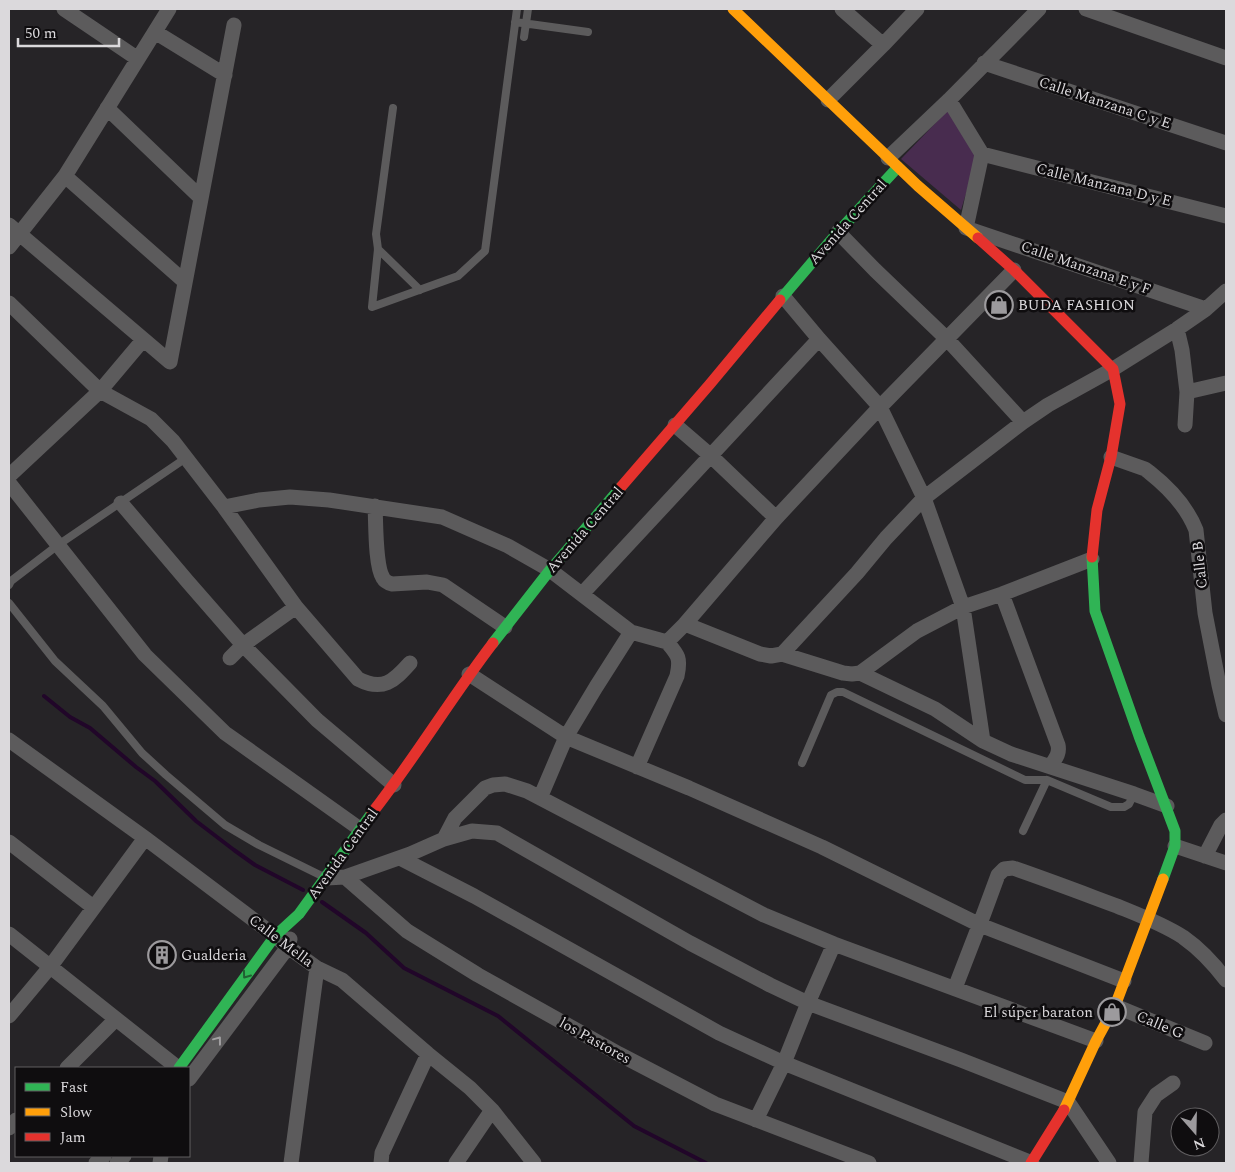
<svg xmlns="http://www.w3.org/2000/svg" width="1235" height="1172" font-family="Spectral,serif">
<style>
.green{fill:#482c4f}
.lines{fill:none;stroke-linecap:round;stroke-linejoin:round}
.stream{stroke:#210629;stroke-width:4}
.lane{stroke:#5c5b5c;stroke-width:8}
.street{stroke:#5c5b5c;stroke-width:15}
.fast{stroke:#30b455;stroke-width:11}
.slow{stroke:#ff9f0a;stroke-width:11}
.jam{stroke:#e5322d;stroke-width:11}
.oneway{stroke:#206032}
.oneway2{stroke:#a2a0a2}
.labels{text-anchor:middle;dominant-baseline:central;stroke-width:5;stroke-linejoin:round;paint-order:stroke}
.street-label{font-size:15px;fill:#dbd9dc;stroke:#0f0d0f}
.poi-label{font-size:15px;fill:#dbd9dc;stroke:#0f0d0f;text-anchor:start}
</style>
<rect width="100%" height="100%" fill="#262427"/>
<path class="green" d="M948,110L977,157L961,210L901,159Z"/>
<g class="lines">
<path class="stream" d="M44,696L70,717L90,728L136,767L155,781L196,821L234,850L255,865L303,890
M322,902L366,933L404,968L498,1016L634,1126L706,1163"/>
<path class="lane" d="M515,22L588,32
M524,37L528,9
M393,108L376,234L378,249L372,307L458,276L485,251L517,9
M378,249L420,290
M9,585L11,581L58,545L186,458
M9,603L55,661L103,706L142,753L166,775L225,825L259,845L324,877
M802,763L831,695L837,692H843L1025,780H1047L1111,807H1124L1129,804L1134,794
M1023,831L1047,780"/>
<path class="street" d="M64,9L138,59
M842,9L883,45
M1086,9L1226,58
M155,32L225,75
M984,63L1226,143
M828,100L883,45L917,9
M949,100L982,154L966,228L1206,309
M107,108L201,198
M982,154L1226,216
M888,158L949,100L1039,9
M65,176L185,282
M9,225L170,362L234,25
M838,232L875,270L947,339L1023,422
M9,247L65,176L169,9
M783,296L819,339L880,407L924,498L963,607L983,741
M9,303L100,391L151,419L173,441L224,507L296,607L358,679C383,692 394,681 410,663
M1177,329L1182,350L1187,392L1185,425
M1187,392L1226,383
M675,425L711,456L776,518
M1111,457L1145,469L1149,472C1168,487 1187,507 1196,530L1205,613L1219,685L1226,715
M9,476L100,391L143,340
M9,483L145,655L225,733L360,829
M121,503L188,582L243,645L317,720L394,785
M375,506C376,522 375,566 383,578C385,582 388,583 392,584L427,582L443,585L505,627
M224,507L259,500L290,497L329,500L442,517L508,546L550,570L631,632L667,642L685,624L760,654L771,656L782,654L843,673L852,674L860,673L935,709L983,741L1011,754L1134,794L1167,806
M582,594L819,339
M1002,594L1058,745C1060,754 1055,759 1050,767
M685,624L776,518L880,407L1014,270
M782,654L857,573L886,538L924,498L1023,422L1048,405L1113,369L1177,329L1206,309L1226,291
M230,658L243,645L296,607
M860,673L917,631L963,607L1002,594L1092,559
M469,674L566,737L689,788L822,847L980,925L1124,981
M9,740L145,838L275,936L288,947L317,968L342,980L428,1054L470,1088L492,1110L534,1163
M637,767L677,676C681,658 678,655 667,642
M540,798L566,737L596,687L631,632
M444,839L455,818L485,788L493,785L505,784L527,791L764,915L834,944L1096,1041
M9,842L93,907
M1175,846L1226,863
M1205,856L1221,825L1226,820
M400,858L474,896L719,1033L784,1063L1032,1163
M345,877L407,931L478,975L619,1054L715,1104L869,1163
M326,878L345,877L410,854L444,839L472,831L497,833L690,943L770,985L808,1003L961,1060L1068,1102L1109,1163
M9,934L178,1068
M955,988L984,913L998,875L1004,869L1013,868C1048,880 1082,893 1117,906C1139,915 1163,924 1183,937C1200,949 1214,964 1226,980
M1115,1006L1205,1043
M9,1016L50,967L145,838
M67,1068L116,1019
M189,1079L288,947L290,939
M756,1120L784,1063L808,1003L834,944
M9,1128L16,1120
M96,1163L104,1156
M117,1163L124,1156
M160,1163L161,1156
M291,1163L317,968
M381,1163L382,1153L428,1054
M456,1163L492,1110
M1141,1163L1145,1112L1156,1095L1173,1083"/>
<path class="fast" d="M780,300L838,232L898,167
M1092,557L1095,611L1139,736L1175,831V846L1163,879
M493,643L550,570L621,487
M179,1068L275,936L299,914L372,813"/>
<path class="slow" d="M733,9L918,186L978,238
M1064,1110L1096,1041L1115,1006L1163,879"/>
<path class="jam" d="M978,238L1014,270L1113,369L1120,404L1111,457L1097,510L1092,557
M621,487L710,384L780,300
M372,813C415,758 451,698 493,643
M1031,1163L1064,1110"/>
</g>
<defs><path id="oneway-chevron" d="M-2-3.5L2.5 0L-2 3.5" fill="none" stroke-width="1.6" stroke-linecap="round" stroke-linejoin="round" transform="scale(1.25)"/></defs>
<use class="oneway" href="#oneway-chevron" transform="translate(246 975) rotate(126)"/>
<use class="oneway2" href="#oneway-chevron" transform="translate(218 1040) rotate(-53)"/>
<defs>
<symbol id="shop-ring" viewBox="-11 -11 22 22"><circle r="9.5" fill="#0f0d0f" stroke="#9c9a9d" stroke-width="1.5"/><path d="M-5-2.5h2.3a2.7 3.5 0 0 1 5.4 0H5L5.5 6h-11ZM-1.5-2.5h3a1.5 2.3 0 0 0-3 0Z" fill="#9c9a9d"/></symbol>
<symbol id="building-ring" viewBox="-11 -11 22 22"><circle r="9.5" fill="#0f0d0f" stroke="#9c9a9d" stroke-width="1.5"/><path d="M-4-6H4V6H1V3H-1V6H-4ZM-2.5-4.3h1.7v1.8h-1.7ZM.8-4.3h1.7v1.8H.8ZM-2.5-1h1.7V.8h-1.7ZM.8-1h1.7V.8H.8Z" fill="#9c9a9d"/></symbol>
</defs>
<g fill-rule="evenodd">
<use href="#shop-ring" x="983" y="289" width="32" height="32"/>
<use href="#building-ring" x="146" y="939" width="32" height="32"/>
<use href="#shop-ring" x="1096" y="996" width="32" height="32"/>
</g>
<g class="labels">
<g class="street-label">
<text transform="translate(1105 103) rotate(18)">Calle Manzana C y E</text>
<text transform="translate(1104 185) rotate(14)">Calle Manzana D y E</text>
<text transform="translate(848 222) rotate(-48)">Avenida Central</text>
<text transform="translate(1086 268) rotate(19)">Calle Manzana E y F</text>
<text transform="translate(585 530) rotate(-49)">Avenida Central</text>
<text transform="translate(1200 565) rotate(-96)">Calle B</text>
<text transform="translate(343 854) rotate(-54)">Avenida Central</text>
<text transform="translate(281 941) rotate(37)">Calle Mella</text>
<text transform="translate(1160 1025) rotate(23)">Calle G</text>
<text transform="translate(595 1041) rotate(29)">los Pastores</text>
</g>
<g class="poi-label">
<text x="1018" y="305">BUDA FASHION</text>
<text x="181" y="955">Gualderia</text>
<text x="1093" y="1012" text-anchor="end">El súper baraton</text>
</g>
</g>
<rect width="1235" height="1172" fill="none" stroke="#dbd9dc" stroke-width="20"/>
<rect x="15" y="1067" width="175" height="90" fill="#0f0d0f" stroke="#615f61"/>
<rect x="25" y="1083" width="25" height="8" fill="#30b455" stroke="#615f61"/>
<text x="60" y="1092" font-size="15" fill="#dbd9dc">Fast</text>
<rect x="25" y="1108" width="25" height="8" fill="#ff9f0a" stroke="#615f61"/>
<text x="60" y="1117" font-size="15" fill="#dbd9dc">Slow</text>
<rect x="25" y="1133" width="25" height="8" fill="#e5322d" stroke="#615f61"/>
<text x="60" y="1142" font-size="15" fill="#dbd9dc">Jam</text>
<g transform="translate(1195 1132) rotate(160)"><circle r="24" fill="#0f0d0f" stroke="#615f61"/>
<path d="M0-4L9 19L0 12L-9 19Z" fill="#9c9a9d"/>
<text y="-8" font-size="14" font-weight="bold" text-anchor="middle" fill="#dbd9dc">N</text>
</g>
<path d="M18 38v8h101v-8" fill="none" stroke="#dbd9dc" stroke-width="2.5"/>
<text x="25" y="38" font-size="15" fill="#dbd9dc" stroke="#0f0d0f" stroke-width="4" paint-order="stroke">50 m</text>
</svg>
